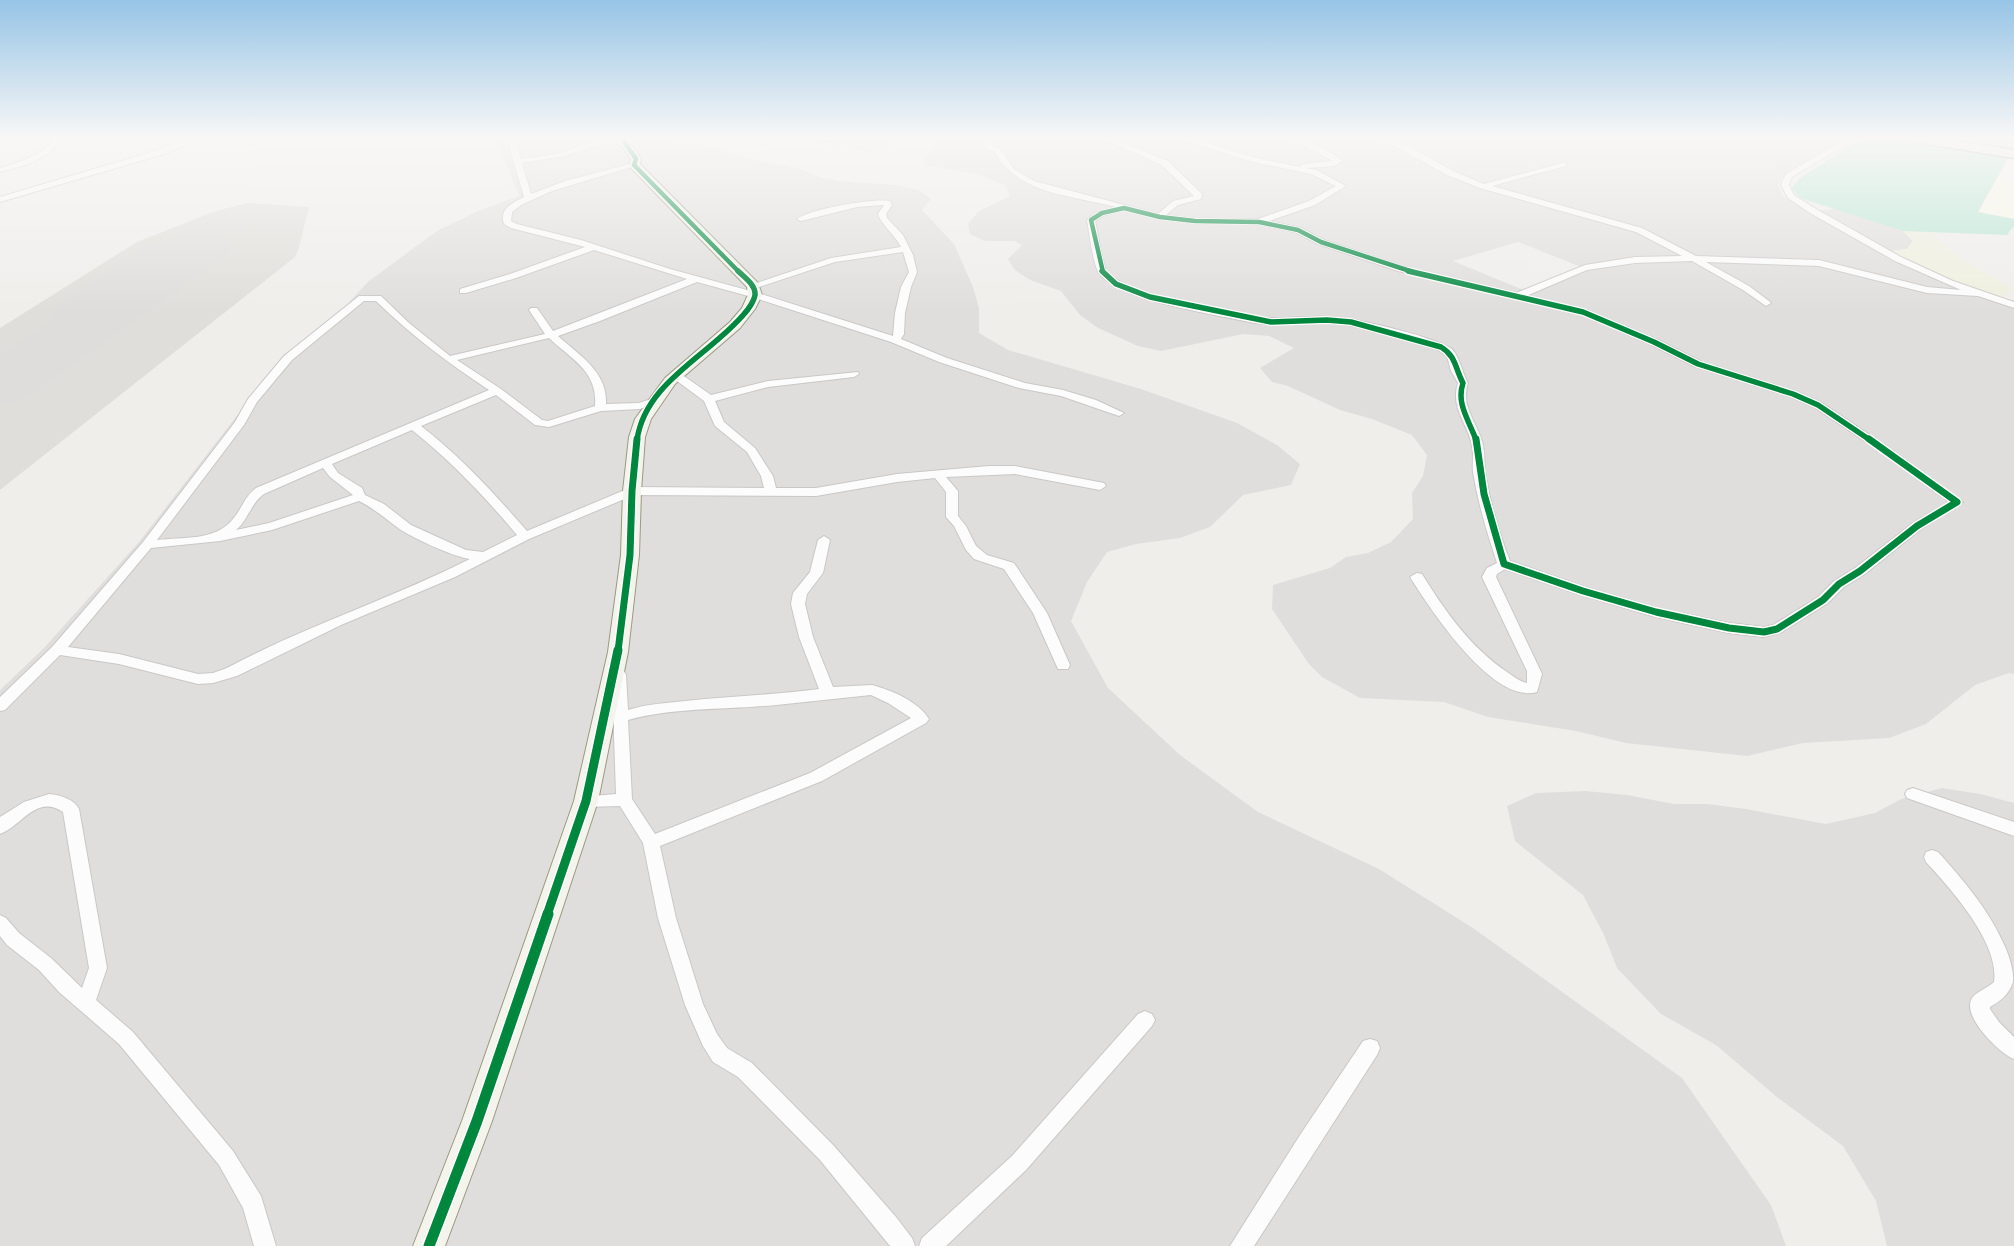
<svg xmlns="http://www.w3.org/2000/svg" width="2014" height="1246" font-family="Cabin,sans-serif">
<style>
.residential{fill:#dfdedc;fill-rule:evenodd}
.education{fill:#f8f7e8}
.airport{fill:#e0deda}
.farmland{fill:#efefdf}
.pitch{fill:#b7e6d2}
.lines{fill:none;stroke-linecap:round;stroke-linejoin:round}
.taxiway{fill:#dedddc;fill-rule:evenodd}
.runway{fill:#dedddc;fill-rule:evenodd}
.street-casing{stroke:#c9c8c7;stroke-width:2}
.secondary-casing{stroke:#999a82;stroke-width:2}
.primary-casing{stroke:#a79c86;stroke-width:3}
.street{fill:#fdfcfc;fill-rule:evenodd}
.secondary{fill:#f4f4ed;fill-rule:evenodd}
.primary{fill:#f3ede7;fill-rule:evenodd}
.cycleway-far4-casing{stroke:#fff;stroke-width:6}
.cycleway-far3-casing{stroke:#fff;stroke-width:8}
.cycleway-far2-casing{stroke:#fff;stroke-width:10}
.cycleway-far1-casing{stroke:#fff;stroke-width:12}
.cycleway-casing{stroke:#fff;stroke-width:14}
.cycleway-far4{stroke:#00873e;stroke-width:4.5}
.cycleway-far3{stroke:#00873e;stroke-width:5.5}
.cycleway-far2{stroke:#00873e;stroke-width:7}
.cycleway-far1{stroke:#00873e;stroke-width:9}
.cycleway{stroke:#00873e;stroke-width:11}
</style>
<rect width="100%" height="100%" fill="#f0eeeb"/>
<path class="residential" d="M495,137H679L673,143L718,149L746,158L797,168L820,177L839,181L895,185L919,190L931,199L922,210L954,244L973,287L979,308V333L1008,350L1141,389L1237,423L1277,445L1300,464L1291,485L1243,495L1210,527L1180,538L1136,544L1107,552L1087,582L1071,621L1108,688L1180,755L1258,812L1379,869L1473,928L1682,1078L1771,1205L1786,1246H0V690L44,648L139,542L277,364L339,313L369,281L437,231L476,212L519,196Z
M798,137H901L896,140L891,147L871,152L809,143Z
M944,137H1849L1785,173L1778,185L1783,196L1808,211L1836,209L1903,231L1913,241L1907,249L1887,252L1950,283L2014,305V674L2009,673L1975,685L1926,724L1889,738L1803,743L1747,756L1626,743L1576,731L1488,717L1444,702L1360,698L1322,677L1309,664L1272,609L1273,585L1330,568L1346,557L1368,553L1391,542L1413,519L1412,493L1423,476L1427,455L1412,435L1372,419L1340,410L1288,386L1272,382L1260,368L1294,348L1269,336L1243,334L1161,351L1138,346L1098,328L1080,315L1061,291L1030,280L1015,270L1008,259L1022,245L1014,241H985L970,234L968,224L979,211L1010,196L1005,185L974,173L926,166L924,159ZM1518,242L1584,268L1526,291L1453,261Z
M1928,137H2014V150Z
M1942,788L1980,794L2014,803V1246H1887L1876,1201L1843,1146L1777,1097L1716,1045L1661,1014L1617,968L1604,935L1583,895L1515,841L1507,806L1536,793L1586,791L1627,795L1674,804H1707L1746,809L1826,824L1875,813L1901,799Z"/>
<path class="education" d="M2014,154V219L1978,212L2009,156Z"/>
<path class="airport" d="M247,203L309,207L299,247L295,257L0,490V328L137,242L213,212Z"/>
<path class="farmland" d="M1903,231L1932,232L1953,253L2014,290L2000,297L1953,280L1890,251L1907,249L1913,241Z"/>
<path class="pitch" d="M1864,137H1895L2009,156L1978,212L2014,219V226L2007,235L1903,231L1800,198L1792,188L1800,178Z"/>
<g class="lines">
<path class="taxiway" d="M172,241L204,246L207,251L204,256L196,258L172,255L158,258L77,315L65,347L50,362L41,365L32,362L28,357L41,344L57,306L142,248Z"/>
<path class="runway" d="M203,229L223,234L231,246L223,258L24,399L0,405V355L183,234Z"/>
<defs>
<path id="street" d="M54,137H62C49,160 24,166 0,172V168C20,161 43,157 54,137Z
M192,137H203L164,154L0,202V197L158,150Z
M509,137H517L515,139L521,159C535,157 550,156 564,152C585,146 610,128 631,147L627,149L617,144L604,143L564,156L522,163L531,194L565,181L634,163L638,165L552,191L521,205L512,212L511,221L517,224L581,240L670,269L758,293L893,336L895,313L901,287L909,272L903,252L835,262L756,288H750L748,286L831,258L901,247C895,235 880,223 878,214L884,205L857,207L801,221L797,219C810,209 873,198 890,201L892,205L886,214L887,218L903,235L913,255L917,272L911,287L905,313L904,334L901,339L947,358L1025,383L1063,390L1096,400L1124,413L1119,416L1061,396L1019,388L939,362L891,342L752,297L697,282L600,321L558,336C579,355 608,372 606,404L639,403L654,398L659,401L658,403L640,409L601,411L549,427L535,425L496,395L421,426C460,456 494,493 527,531L632,487L764,488L761,476L747,452L715,426L704,401L673,378L672,376L673,374H681L711,395L768,381L858,372L859,374L854,377L768,387L715,401L724,422L755,448L773,476L776,488H816L897,474L989,466H1015L1104,483L1106,486L1100,490L1015,474L946,477L958,491V516L966,526L976,546L987,555L1014,563L1047,613L1070,665L1068,669H1058L1033,613L1004,569L974,559L966,550L954,526L946,517V492L935,478L897,482L816,496L634,495L529,539L455,577L341,625L237,676L213,683L198,684L119,664L60,655L5,710L0,711V697L52,647L143,542L235,422L248,399L284,356L359,296H381L409,323L450,356L545,334L529,310L531,308H537L553,331L687,279L594,250L516,278L466,293H460V289L510,274L585,247L511,228L504,224C499,209 512,203 524,197L507,139ZM364,301H376C411,335 448,363 489,390L256,488C244,497 242,509 233,519C216,541 182,537 157,540L244,425L257,402L292,360ZM549,338C571,359 598,371 595,406L548,421L542,420L501,389L457,360ZM412,430C451,461 485,497 517,535L483,552L466,550L411,525L384,504L365,495L362,488L338,473L332,464ZM323,468L330,477L353,495L269,523L236,530C248,520 251,503 264,494ZM359,501C375,509 387,520 401,530C415,539 454,557 470,559C391,599 305,626 227,668L213,673L198,674L119,654L68,647L151,548L220,541L272,530Z
M820,137H830L822,141L818,139Z
M981,137H989L994,147L1000,148L1014,169L1034,181L1158,214L1173,201L1194,196L1162,165L1098,137H1108L1168,161L1202,194L1201,199L1178,205L1166,215L1195,219H1258L1309,201L1336,186L1311,174L1253,162L1173,137H1185L1257,158L1300,167L1303,164L1333,161L1307,147L1285,137C1304,137 1328,149 1342,161L1334,166L1305,168L1316,170L1346,186L1315,205L1269,221L1301,228L1324,240L1404,267L1516,293L1585,265L1635,257L1682,256L1636,232L1480,188L1447,175L1402,150L1373,137H1384L1408,146L1453,171L1484,184L1566,162V166L1492,186L1642,228L1696,256L1819,260L1927,287L1961,290L1895,261L1810,213L1788,198L1781,185L1786,174L1849,137H1858L1792,177L1789,185L1794,195L1816,209L1901,257L1953,281L2014,302V308L1978,296L1927,293L1819,266L1706,262L1749,286L1769,301L1771,303L1766,306L1743,290L1692,261L1635,263L1587,270L1526,296L1586,310L1658,340L1702,362L1797,392L1822,403L1885,445L1963,502L1921,529L1865,574L1844,587L1828,603L1782,632L1764,637L1729,633L1656,617L1578,594L1505,569L1497,574L1496,577L1542,674L1537,692C1493,705 1430,609 1410,577L1417,573L1422,574C1445,611 1470,647 1507,672C1513,676 1520,682 1527,683V671L1482,577L1487,568L1497,563C1487,533 1478,503 1473,472C1472,463 1474,454 1472,445C1467,423 1450,407 1458,383L1451,371L1447,356L1437,349C1402,338 1366,325 1328,323C1304,322 1280,326 1255,323C1219,315 1119,301 1099,273C1093,265 1089,231 1087,220L1095,213L1116,207C1072,195 1018,195 994,151L988,150ZM1124,210L1160,219L1195,223L1259,224L1295,232L1318,244L1398,271L1580,314L1650,344L1694,366L1789,396L1814,407L1877,449L1949,502L1913,523L1855,568L1834,581L1818,597L1773,625L1764,627L1729,623L1657,608L1588,588L1510,561C1499,533 1490,502 1485,472C1484,463 1485,454 1483,445C1478,423 1460,407 1468,383C1462,372 1460,358 1452,349C1426,334 1359,319 1328,317C1304,316 1280,320 1255,317C1226,311 1119,294 1106,270C1101,260 1098,233 1095,221L1105,215Z
M824,536L830,540L823,573L807,594L805,604L813,637L833,687L872,685C891,690 918,701 929,719L926,723L822,781L660,846L676,918L703,1004L717,1034L727,1048L752,1063L834,1146L896,1217L912,1238L915,1246H890L820,1160L738,1077L713,1062L703,1046L685,1005L658,918L643,843L620,806L586,807L580,805L578,801L580,797L616,794L612,675L614,671H624L626,675L628,710C647,704 666,703 685,701C730,696 774,695 819,689L799,637L791,604L793,593L810,572L818,540ZM871,695L888,703L911,718L810,773L655,834L632,799L628,720C676,707 727,710 776,705C808,702 839,698 871,695Z
M1913,788L2014,822V836L1907,798L1905,794L1907,790Z
M49,794C60,795 74,799 79,809L107,968L96,1000L133,1032L233,1151L261,1196L276,1246H254L243,1208L219,1165L119,1044L59,992L39,970L7,945L0,936V915L6,918L19,933L51,958L82,988L89,968L63,812C36,794 22,826 0,834V817L24,802Z
M1932,850L1938,852C1965,882 1990,911 2006,949C2010,959 2014,972 2013,982C2009,995 2000,1001 1990,1007V1009L1999,1022L2014,1037V1059C1999,1053 1961,1016 1972,998C1977,991 1988,988 1994,982C2000,943 1950,888 1926,862L1924,857L1926,852Z
M1145,1011L1152,1014L1155,1020L1152,1026L1026,1170L946,1246H919L922,1238L1012,1156L1138,1014Z
M1370,1039L1377,1041L1380,1048L1377,1055L1254,1246H1230L1300,1135L1363,1041Z"/>
<path id="secondary" d="M616,137H626L641,159L640,164L758,283L762,295L755,309L740,328L675,384L651,419L645,437L641,491L639,555L628,652L598,801L492,1121L445,1246H413L462,1121L574,801L608,652L621,555L623,491L629,437L635,419L665,378L730,322L742,308L748,295L747,287L630,167L629,165L631,159Z"/>
<path id="primary" d="M1903,137H1931L2014,150V158L1909,141Z"/>
</defs>
<use href="#street" class="street-casing"/>
<use href="#secondary" class="secondary-casing"/>
<use href="#primary" class="primary-casing"/>
<use href="#street" class="street"/>
<use href="#secondary" class="secondary"/>
<use href="#primary" class="primary"/>
<defs>
<path id="cycleway-far4" d="M621,137L636,159L634,165L739,272
M1103,272L1091,220L1102,213L1124,208L1160,217L1195,221L1259,222L1298,230L1321,242L1413,272"/>
<path id="cycleway-far3" d="M1102,271L1116,284L1150,297L1271,322L1327,320L1351,322L1441,347C1456,356 1455,368 1463,383C1456,404 1469,420 1476,440
M1408,271L1583,312L1654,342L1698,364L1793,394L1818,405L1870,440
M637,440C645,382 710,355 744,314C748,310 754,301 755,295C756,285 744,277 738,271"/>
<path id="cycleway-far2" d="M1476,439L1484,494L1504,564L1583,591L1656,612L1729,628L1764,632L1777,629L1823,600L1839,584L1860,571L1917,526L1957,502L1869,439
M618,651L630,555L632,491L637,439"/>
<path id="cycleway-far1" d="M547,915L586,801L618,650"/>
<path id="cycleway" d="M429,1246L477,1121L548,914"/>
</defs>
<use href="#cycleway-far4" class="cycleway-far4-casing"/>
<use href="#cycleway-far3" class="cycleway-far3-casing"/>
<use href="#cycleway-far2" class="cycleway-far2-casing"/>
<use href="#cycleway-far1" class="cycleway-far1-casing"/>
<use href="#cycleway" class="cycleway-casing"/>
<use href="#cycleway-far4" class="cycleway-far4"/>
<use href="#cycleway-far3" class="cycleway-far3"/>
<use href="#cycleway-far2" class="cycleway-far2"/>
<use href="#cycleway-far1" class="cycleway-far1"/>
<use href="#cycleway" class="cycleway"/>
</g>
<linearGradient id="sky" x2="0" y2="1"><stop stop-color="#97c4e6"/><stop offset="0.44" stop-color="#f8f7f6"/><stop offset="1" stop-color="#f8f7f6" stop-opacity="0"/></linearGradient>
<rect width="2014" height="312" fill="url(#sky)"/>
</svg>
